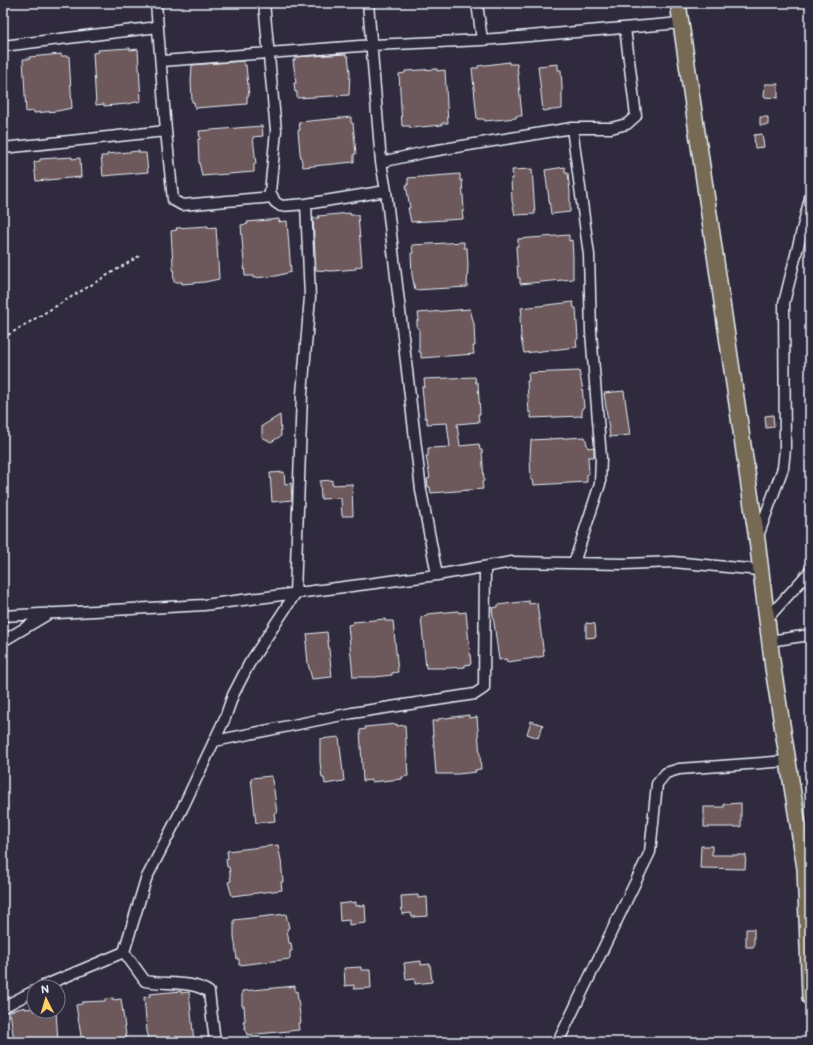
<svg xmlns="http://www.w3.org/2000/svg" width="813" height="1045" font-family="'Balsamiq Sans',sans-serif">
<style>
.building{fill:#6d585b;stroke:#e8f1f8}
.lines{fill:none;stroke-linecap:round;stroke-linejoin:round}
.minor-casing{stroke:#e8f1f8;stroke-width:13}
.highway-casing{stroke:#e8f1f8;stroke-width:18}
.path{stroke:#e8f1f8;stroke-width:2;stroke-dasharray:3 3;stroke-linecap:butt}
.minor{stroke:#2f2a3d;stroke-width:10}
.highway{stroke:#766a55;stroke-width:15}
</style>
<rect width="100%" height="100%" fill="#2f2a3d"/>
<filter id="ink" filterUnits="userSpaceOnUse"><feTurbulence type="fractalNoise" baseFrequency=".025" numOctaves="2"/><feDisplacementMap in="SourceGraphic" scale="8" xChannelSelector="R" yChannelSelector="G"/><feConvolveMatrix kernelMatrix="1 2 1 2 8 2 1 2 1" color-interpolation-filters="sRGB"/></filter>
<g filter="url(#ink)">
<path class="building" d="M130,48V50L138,49L141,101L127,104L104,106V104L96,105L93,53L99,52L98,50Z
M61,54V56H69L72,108L57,111L34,113V111L26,112L23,59H30L29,57Z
M346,54V56H348L350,72L349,95L297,98V92H295L294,83H296L293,60H295V57Z
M244,61V65H246L249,96H247V104L195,108L194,102H192L191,81L192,65Z
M509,62V64H517L522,116H516V118L485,121L484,119H477L472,68H478V66Z
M558,64V70H561L562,87V109L543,111L538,66Z
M437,69V71L445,70L448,123H442V125L410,128V126H402L399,74L405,73V71Z
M765,84H778V98L764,97Z
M351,117V123H353L356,154H354V162L303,167L300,153L298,130H300L299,122Z
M760,117H768V125H760Z
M262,126L263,136L253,137L256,164H254V172L202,176L199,162L198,139H200L199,131Z
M762,134L764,147L755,148L754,135Z
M139,151V153H146L148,172L103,176L101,156H107V154Z
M72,157V159L80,158L81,177L36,181L34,162L40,161V159Z
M565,167V173H568L570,192V212L551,214L545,170Z
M532,169L535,214L515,215L512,201L511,178H513L512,170Z
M460,174V180H462L464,211H462L463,219L411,222L408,208H410L406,185H408V178Z
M350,213V215H358L362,266L356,267V269L332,271L316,270L313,218H319L318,216Z
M279,219V222L287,221L291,272L276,276L253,278V276H245L241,225L248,224L247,222Z
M208,226V228L216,227L219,279L205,282L182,284V282H174L171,231L177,230L176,228Z
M569,235V241L572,240L573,256V279L520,284V278H518L516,246H518V239Z
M464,242V248H467L468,265L467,287L415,290L412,275L411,253H413L412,245Z
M573,302L574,308H576L578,339L576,340L577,347L524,353L521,338L520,316L522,315L521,308Z
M470,309L474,324L475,346H473L474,354L421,358V352H419V328H417V320H419L418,313Z
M579,371L582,385L584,408H582V416L531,418V412L529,413L527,381H529L528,373Z
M475,377L476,383H478L480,414H478L479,422L457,424L460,446L479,444L480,450H482L484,481L482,482L483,489L431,493L430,487H428L427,479L430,478L426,456H428V448L450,447L447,423L427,424V418H425L422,387H425L424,379Z
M624,391L630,435L610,437L604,393Z
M280,415L281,436L271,442L262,437V426Z
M773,415L774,427L766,428L765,416Z
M585,437L588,448L594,447V457H588L589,474H587V482L534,485L533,480H531L530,458L531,440Z
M284,472L285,484L291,483L292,500L272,502L270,473Z
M332,480V485L352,484L353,516H342L341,498L321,499L320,481Z
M529,601V604L537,603L544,656L529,659L507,662L506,659L499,660L492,608L498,607V605Z
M458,611L459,613L466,612L471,664L465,665V667L448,668H426L421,617L427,616V614Z
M385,619V621H393L398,672L392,673V675L375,677H353L348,625L353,624V622Z
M586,623L595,624L596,637L586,638Z
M327,632L332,677L312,679L308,664L306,642L308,641L307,634Z
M469,715V718L477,717L481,769L475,770L476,772L458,774H436L432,721H438V719Z
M531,721L543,725L538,738L527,734Z
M397,724V726L405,725L408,776L402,777V779L371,782V780L363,781L360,730L366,729L365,727Z
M339,737L344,781L325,784L324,778H322L320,762V739Z
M271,776L274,790L277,813H274L275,821L256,823L251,778Z
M741,803V827H704V807H724V804Z
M278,845L281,860L283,882H281L282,890L232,896L228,882L231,881L229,867H227L226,859H228L227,851Z
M701,846H712V855H746L745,869L700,868Z
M418,895V898L427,897L428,916L412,917L411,913L402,914L401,896Z
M356,902V906L365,905L366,923L349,925V920L340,921L339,904Z
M286,914L289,928L287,929L289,943H291L292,951H290V959L239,965V959H237L234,936V920Z
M746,929H754V947H746Z
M421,961V965L430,964L432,982L415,984V979L406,980L404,963Z
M361,967V970H370L371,988L354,989V985L345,986L344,968Z
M295,986V992L297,991L301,1023H298L299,1030L247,1035L243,1021H245L244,1006H242V991Z
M181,991V993L189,992L194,1042H148L144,997H150L149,994Z
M113,998V1000L121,999L127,1042H82L76,1005L82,1004V1002L105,1001V999Z
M25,1007V1009L34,1008V1011H56L58,1042H14L10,1011Z"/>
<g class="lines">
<defs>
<path id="minor" d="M264,3L276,131L270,192L275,202L281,206L306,204L386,191
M368,3L381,162L386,191L421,490L437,575
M477,3L482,40
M3,46L158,27
M162,61L373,45L482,40L681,23
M572,128L589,255L591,332L601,458L600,484L574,563
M166,131L173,200L182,205L273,197
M3,148L166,131L156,3
M381,162L426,152L572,128H611L627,124L636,116L625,28
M758,536L783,468L785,449L784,303L810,198
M3,616L204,605L437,575L512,562L625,564L673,562L760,570
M766,620L810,571
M3,641L50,613
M769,641L810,635
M215,741L352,713L475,694L484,688L485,567
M41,987L124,952
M3,1007L34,991
M215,1042L209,992C191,980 165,985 145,981L124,952L146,879L183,807L225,718L233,695L249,664L295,594L302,394L310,297L306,204
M558,1042L650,852L657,784L666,773L679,769L788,761"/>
<path id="highway" d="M678,3L757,540L773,668L805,868L810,998"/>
</defs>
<use href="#minor" class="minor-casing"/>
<use href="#highway" class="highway-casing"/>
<path class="path" d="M3,338L141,255"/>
<use href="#minor" class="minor"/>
<use href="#highway" class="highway"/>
</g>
</g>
<rect width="813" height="1045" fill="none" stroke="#2f2a3d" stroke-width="16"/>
<rect x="8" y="8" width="797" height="1029" fill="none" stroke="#e8f1f8" stroke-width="1.5" filter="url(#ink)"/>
<g transform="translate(46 999) rotate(355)"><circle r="19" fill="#2f2a3d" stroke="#797a88"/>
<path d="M0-3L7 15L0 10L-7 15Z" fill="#ffd166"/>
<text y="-6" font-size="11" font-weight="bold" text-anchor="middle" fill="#e8f1f8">N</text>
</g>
</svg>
